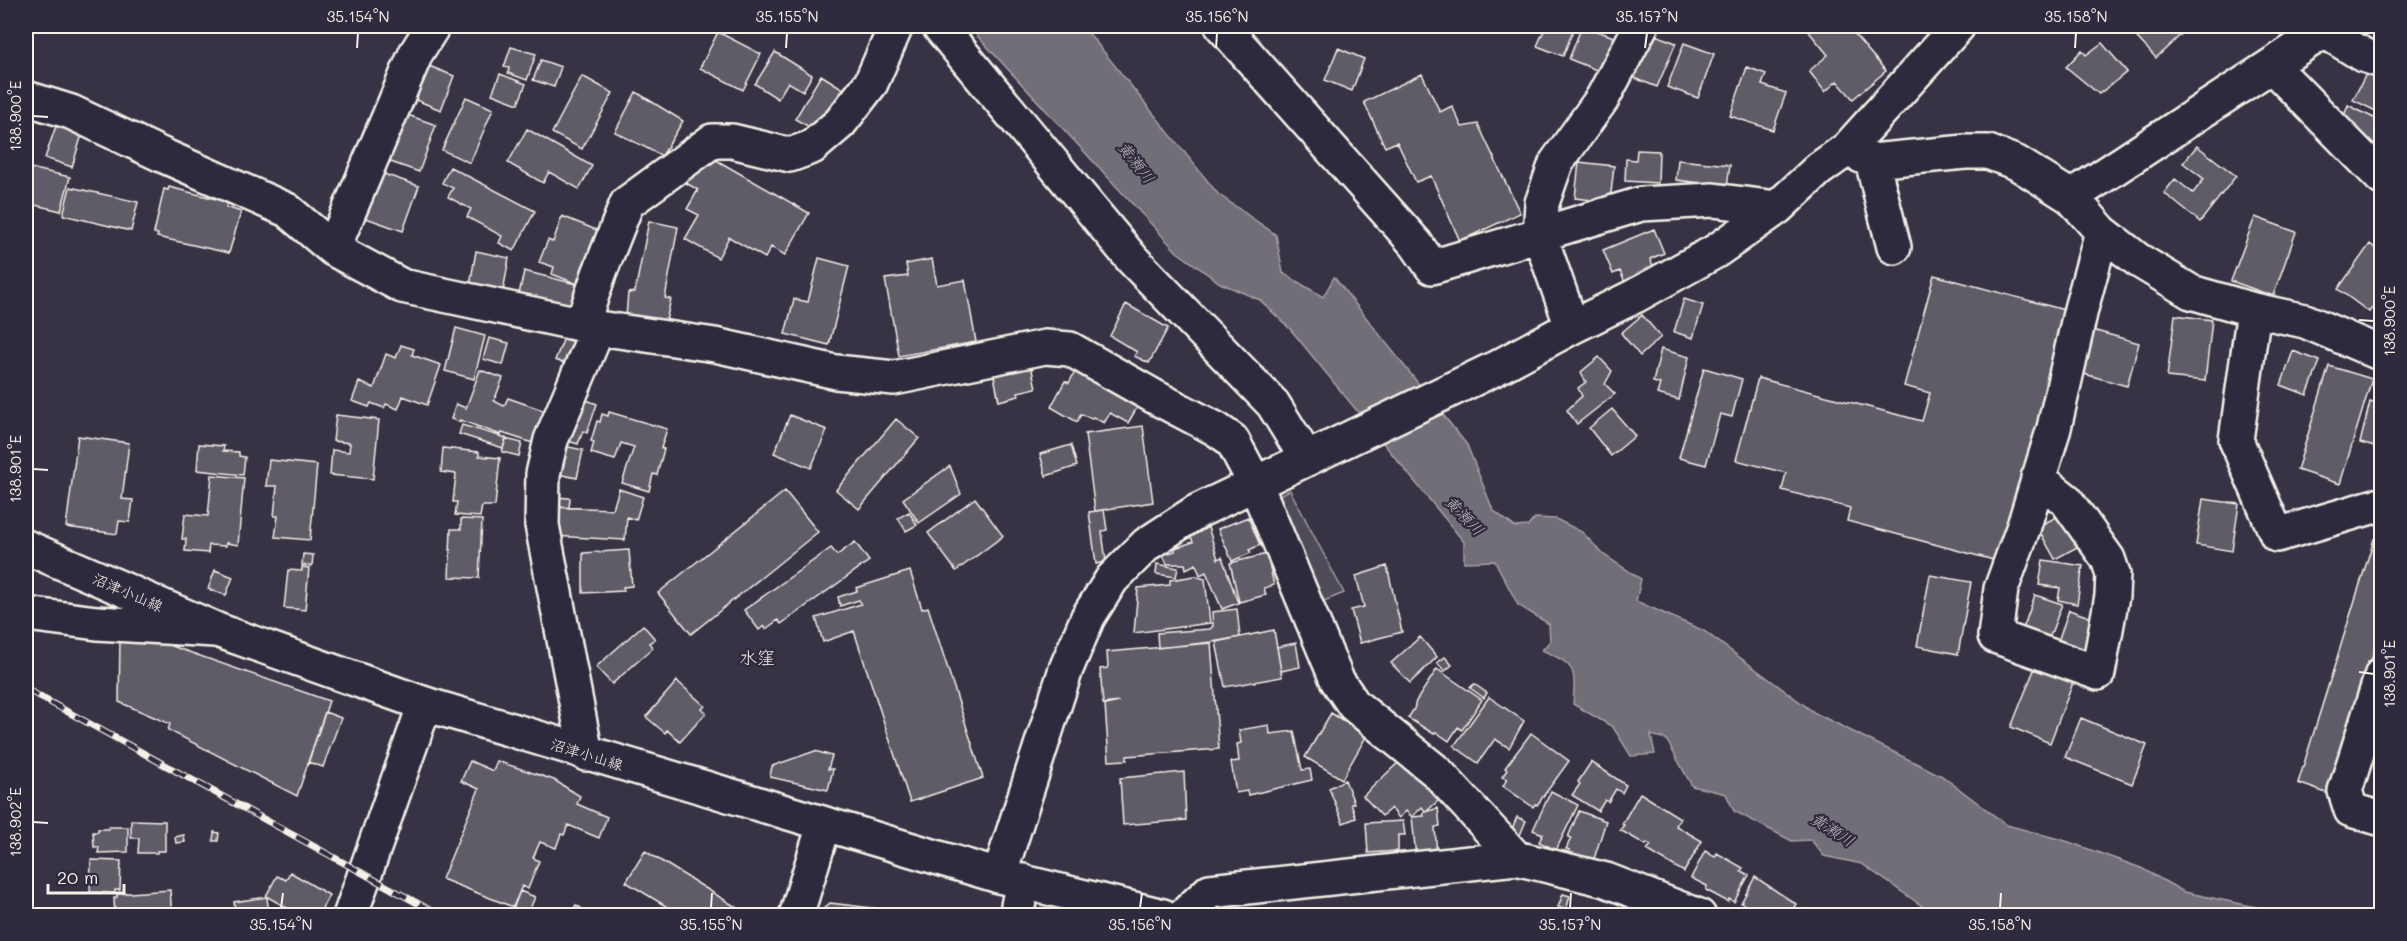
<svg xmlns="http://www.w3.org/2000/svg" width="2407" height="941" font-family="Mali,'Klee One',sans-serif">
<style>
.green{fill:#504b59;stroke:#a29ea0;stroke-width:1.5}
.water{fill:#726e77;stroke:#a6a2a4;stroke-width:1.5}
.building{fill:#5f5c67;stroke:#f4f1e8;stroke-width:1.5}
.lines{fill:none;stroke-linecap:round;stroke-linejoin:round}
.minor-casing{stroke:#f4f1e8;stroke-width:38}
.major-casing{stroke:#f4f1e8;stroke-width:38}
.minor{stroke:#2f2a3d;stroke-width:33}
.major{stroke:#2f2a3d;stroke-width:33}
.rail-casing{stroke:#f4f1e8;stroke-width:7}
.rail{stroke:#2f2a3d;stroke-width:4.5;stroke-dasharray:14;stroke-linecap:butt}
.ticks{fill:none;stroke:#f4f1e8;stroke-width:2}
.labels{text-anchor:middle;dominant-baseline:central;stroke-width:4.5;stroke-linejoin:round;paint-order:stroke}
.street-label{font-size:15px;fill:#f4f1e8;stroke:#2f2a3d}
.water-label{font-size:16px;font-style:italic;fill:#bab6b5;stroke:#2f2a3d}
.quarter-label{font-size:18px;fill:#f4f1e8;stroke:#2f2a3d}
.neatline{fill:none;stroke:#f4f1e8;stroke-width:2}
.ticks-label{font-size:15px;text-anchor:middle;fill:#f4f1e8}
</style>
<rect width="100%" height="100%" fill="#373244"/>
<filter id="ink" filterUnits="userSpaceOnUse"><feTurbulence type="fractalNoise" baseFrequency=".0167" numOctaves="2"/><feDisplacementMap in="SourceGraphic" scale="12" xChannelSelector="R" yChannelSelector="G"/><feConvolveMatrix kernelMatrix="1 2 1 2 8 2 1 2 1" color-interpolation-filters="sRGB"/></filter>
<g filter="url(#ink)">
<path class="green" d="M1290,490L1344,593L1319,603L1271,499Z"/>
<path class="water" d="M968,26H1083L1218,194L1276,235L1283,273L1323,297L1334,277L1467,445L1493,510L1515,527L1528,526L1535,518L1556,519L1582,532L1604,555L1641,579L1636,601L1704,631L1815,713L1942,776L2007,825L2066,841L2141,868L2184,892L2280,912L2315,915H1935L1862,864L1824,856L1811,840L1792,841L1734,811L1726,794L1692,786L1666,739L1651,735L1655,754L1631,756L1613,727L1573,704C1576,667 1575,665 1542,650L1550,641L1549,624L1518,605L1495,561L1464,562V542L1291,330L1260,300L1220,283L1177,252Z"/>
<path class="building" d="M1546,26H1575L1563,56L1537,46Z
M1582,26L1617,38L1604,73L1569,59Z
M1817,26H1847L1886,71L1853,99L1837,81L1825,92L1809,71L1828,55L1809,32Z
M2126,26H2190L2156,58Z
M718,32L761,54L743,90L700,68Z
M1650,33L1676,43L1657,87L1632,77Z
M1684,43L1714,54L1698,98L1667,87Z
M2102,43L2127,72L2099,94L2066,67L2082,50L2086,55Z
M511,47L536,54L527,80L508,73L509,68L504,67Z
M1338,48L1364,59L1352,91L1325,80Z
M775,52L812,75L803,91L788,82L778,99L755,84Z
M541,60L561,67L554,87L533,80Z
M424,64L454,76L441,110L411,98Z
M1747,67L1766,74L1762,85L1786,93L1773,130L1730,116Z
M500,74L526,84L518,104L492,94Z
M1422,74L1440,112L1452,106L1462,127L1478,124L1520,213L1460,241L1431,176L1416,182L1397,142L1385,147L1364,102Z
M2366,74L2382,82V114L2353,100Z
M821,75L845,90L820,133L795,119Z
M582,76L613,93L582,149L552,133Z
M636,92L683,121L662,156L615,132Z
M466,97L493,109L470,163L442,150Z
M2348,105L2382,122V135L2374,150L2343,119Z
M402,113L436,125L419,172L385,160Z
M58,120L84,128L72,167L45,158Z
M527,129L592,166L579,189L549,172L543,183L508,163Z
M2197,146L2236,176L2200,222L2164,193L2175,179L2193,193L2204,179L2183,163Z
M1637,150L1659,151L1658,183L1625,181L1626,159L1636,160Z
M704,153L809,213L785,255L771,247L765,258L729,237L718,258L685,239L699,215L687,209L698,190L686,183Z
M1678,160L1730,165L1727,186L1676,180Z
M1579,162L1614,166L1610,202L1575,198Z
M26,167L70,177L61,211L26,203Z
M450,167L535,211L514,251L499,243L502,236L467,217L471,209L448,197L453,188L442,183Z
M381,173L419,186L403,231L366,218Z
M70,187L138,202L131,231L63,215Z
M169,187L228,202L226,207L241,212L229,253L157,237L158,234L154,233L164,189L168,190Z
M562,216L601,232L580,285L552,274L554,267L539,262L548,240L553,242Z
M2255,217L2296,232L2273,296L2231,281Z
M649,221L678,227L665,298L671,299L666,321L626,317L628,293L635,292Z
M1654,229L1664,253L1650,259L1655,270L1625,283L1620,271L1613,274L1603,250Z
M2370,244L2382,253V295L2369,312L2338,289Z
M476,251L509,258L503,292L470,285Z
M819,258L849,266L829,345L785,334L794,299L808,302Z
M932,259L937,285L965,280L976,342L899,356L885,279L908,276L906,264Z
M524,271L580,285L574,311L518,299Z
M1934,275L2072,312L2005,563L1847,521L1850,508L1782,490L1786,473L1736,460L1758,378L1922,421L1930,393L1904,386Z
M1684,299L1703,305L1693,338L1674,332Z
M1126,304L1168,328L1149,363L1134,356L1137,352L1110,336Z
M1642,315L1661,337L1640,356L1621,333Z
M2175,315L2212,320L2205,381L2167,377Z
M456,328L485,336L474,379L445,371Z
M2089,329L2139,343L2127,386L2077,372Z
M566,333L579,338L569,365L555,360Z
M489,338L509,343L503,365L483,359Z
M401,345L414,349L412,355L441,365L427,405L403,396L398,409L386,404L384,408L371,403L369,407L352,401L359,382L374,388L386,354L396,358Z
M1661,349L1689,357L1679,400L1657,394L1660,384L1653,382Z
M2293,351L2320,361L2307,395L2281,385Z
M1599,357L1612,371L1605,384L1615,394L1577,424L1567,410L1582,396L1578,388L1586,382L1581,372Z
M1030,361L1036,388L1018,392L1019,396L999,401L993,371Z
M2329,366L2372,379L2340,484L2297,470Z
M1077,368L1121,393L1119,396L1138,406L1128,423L1110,413L1104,423L1093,417L1092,419L1081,414L1077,422L1051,407L1065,381L1069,383Z
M1704,368L1742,379L1732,417L1720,414L1706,465L1679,458Z
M480,370L503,378L494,401L504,406L508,398L554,414L542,446L502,433L501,435L460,420V422L451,419L456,404L466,408Z
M581,398L597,404L587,433L583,431L578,444L568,441Z
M2370,402L2382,405V449L2360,443Z
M1612,409L1635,436L1611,456L1589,428Z
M609,412L667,429L661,448L664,449L657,475L653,474L649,491L622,483L634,447L621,443L615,460L591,453L594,442L591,441L597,421L600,422L602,414L608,416Z
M336,415L379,420L373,479L330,475L332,450L349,452L350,443L333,441Z
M790,415L827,430L811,468L774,453Z
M896,419L919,438L859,509L836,490Z
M462,425L506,438L503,448L459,434Z
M1143,426L1153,502L1095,511L1085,434Z
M78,436L129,443L122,499L133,500L130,522L119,521L117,534L66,527Z
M506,439L522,443L519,456L502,452Z
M199,444L224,446L223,451L239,452V456L245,457L243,475L197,470Z
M1071,445L1077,466L1046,476L1040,454Z
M564,446L583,450L577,478L557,474Z
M443,448L479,452V456L500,458L495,506H482L480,517L455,515L457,502H453L456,474L441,472Z
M269,460L317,465L310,540L275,537L278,516H274L277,486H266Z
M950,466L961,494L919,523L903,499Z
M212,475L244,478L238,545L226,543V546L209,545L208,553L185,551L186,539H182L185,514L208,516Z
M619,489L643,497L636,520L627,517L625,540L553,536L555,507L613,509Z
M785,491L818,532L691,634L658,593Z
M552,497L570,498L569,508L555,507Z
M975,498L1003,536L956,571L928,533Z
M2203,499L2239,504L2232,551L2196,545Z
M1104,510L1107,530L1102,531L1106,562L1096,564L1089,512Z
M909,512L917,525L906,531L898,518Z
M2062,514L2079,546L2055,559L2037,527Z
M1248,517L1260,545L1249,550L1251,553L1232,561L1218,529Z
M461,519L482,520L479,578L449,577L451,529H461Z
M1208,527L1218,559L1222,557L1238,603L1222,609L1206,572L1200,575L1196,564L1186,569L1185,564H1167L1163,555L1175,551V548L1193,542L1191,537Z
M2374,539L2382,541V626L2329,794L2298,783Z
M855,542L869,561L781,624L778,620L766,629L764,626L759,630L744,610L831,548L837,555Z
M629,550L632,586L623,587L624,591L583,593V553Z
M303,554L313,555L312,566L302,565Z
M1267,554L1274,585L1264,588L1266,595L1239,602L1230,563Z
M2043,560L2083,566L2077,604L2058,600L2060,588L2039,585Z
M1157,564L1178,568L1176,577L1156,574Z
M1387,566L1402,632L1360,643L1351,610L1364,607L1356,576Z
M302,567L309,568L305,610L284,608L288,570L302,571Z
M215,570L233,577L226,595L208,589Z
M910,571L922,609L928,607L983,778L910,802L854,631L823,642L816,618L861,604L859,600L840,606L838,597L857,591L856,588Z
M1930,575L1971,582L1958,654L1917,646Z
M1195,576L1205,579L1210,623L1134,633L1138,588L1170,585V580Z
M2035,595L2062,604L2049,639L2023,629Z
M1237,609L1240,637L1212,642L1158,648L1157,633L1210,629L1213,626L1212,612Z
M2069,610L2095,619L2083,653L2057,644Z
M643,625L655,639L649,643L653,648L612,684L596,667Z
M1274,630L1282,677L1225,687L1216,642Z
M1420,637L1437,657L1410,683L1391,663Z
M120,639L166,644L329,701L297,796L168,730L170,724L119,702Z
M1211,643L1219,749L1127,756V760L1109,761L1105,705L1119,702L1103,704L1100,669L1108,668L1107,652Z
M1296,643L1300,667L1281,671L1277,647Z
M1445,657L1452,665L1445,671L1437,663Z
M2038,660L2076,675L2050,743L2011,727Z
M1437,669L1482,700L1462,730L1458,727L1449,741L1436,732L1434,734L1408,718L1414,709L1416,701Z
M677,681L705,706L702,709L706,713L680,742L667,730L665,733L646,717Z
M1474,684L1487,693L1484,698L1470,688Z
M1489,697L1524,721L1509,748L1495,739L1478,763L1454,746Z
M325,712L341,718L323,767L308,762Z
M1331,713L1367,735L1342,779L1305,757Z
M2081,718L2147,745L2132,784L2065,757Z
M1269,725L1270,734L1294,731L1302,770L1310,769L1312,780L1248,795L1247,791L1236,793L1231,762L1239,761L1237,744L1241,743L1239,730Z
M1531,733L1569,761L1537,805L1535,804L1533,807L1503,786L1507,779L1502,777L1507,770L1505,768Z
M815,751L832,756L828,769H833L828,790L770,777L772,766Z
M1402,759L1440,799L1426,812L1422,807L1412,817L1406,811L1399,818L1391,808L1382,816L1363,796Z
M470,761L493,771L497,761L554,780L580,796L577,804L607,817L599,838L568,825L564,835L561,834L556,848L540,842L533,858L539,861L528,889L522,886L513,907L442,879L479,789L461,781Z
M1591,762L1626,785L1622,793L1616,789L1608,802L1605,800L1598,811L1572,795L1580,784L1578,782Z
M1184,772L1186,820L1123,825L1120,778Z
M1345,780L1354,803L1351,804L1356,818L1343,823L1329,788Z
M1551,791L1578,805L1556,850L1539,842L1543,834L1533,830Z
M1640,793L1680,818L1676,826L1702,841L1684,872L1647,850L1651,845L1647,843L1646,845L1620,830L1624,825L1622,824Z
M1438,808L1440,826L1435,827L1437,855L1416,857L1412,817L1424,816L1423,813Z
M1579,811L1606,821L1594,859L1589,857L1588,860L1569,853L1570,850L1566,849L1571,838L1568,837Z
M1517,817L1526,821L1520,835L1511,831Z
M131,820L165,821V851H157V853H138L139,838H131Z
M1403,821L1405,835H1398V851L1368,853L1366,823Z
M109,827H128V852L98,853L99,847H94L93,832H98V829H109Z
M214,832L219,833L218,841H213Z
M184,835L185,842L176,843L175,837Z
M645,851L736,907L730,916H682L626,882Z
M1705,851L1715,857L1717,853L1743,868L1741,871L1749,875L1734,902L1729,899L1728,902L1706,890L1707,886L1691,878Z
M91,860L121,861L120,890H115V893L90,892Z
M290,872L329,895L318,916H301L266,896L277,876L286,880Z
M1755,877L1796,904L1789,916L1746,915L1750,908L1741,903Z
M170,890L172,916H115L114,898L117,897V894Z
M520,891L535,897L527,916L511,914Z
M1563,894L1570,896L1566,910L1558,907Z
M267,897L269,916H236L234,902Z
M830,903L939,916H815Z
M576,905L593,916H569Z
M1575,907L1588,913L1589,911L1595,914L1572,916Z
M1802,909L1810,916H1797Z"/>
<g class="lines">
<defs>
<path id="minor" d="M939,26L1133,260L1273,404L1307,459
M1222,26L1416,244L1432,267L1641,204L1713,200L1777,208
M2317,26L2363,55L2382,61
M2272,66L2382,178
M26,98L71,112L162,155L287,210L333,249L402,286L598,328L715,345L836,372L894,378L1045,347L1070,349L1155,397L1216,429L1232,440L1256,485L1337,680L1354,705L1437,772L1516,858
M1847,149L1872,161L1965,152H1988L2017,163L2071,197L2102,232L2138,260L2191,292L2254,310L2305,321L2382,354
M1872,161L1894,247
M2071,197L2324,31
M333,249L416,53L433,26
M2254,310L2236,440L2277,535L2375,506L2382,507
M582,325L599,274L627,203L712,141H732L790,155L812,147L840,123L871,83L896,26
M1572,327L1540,236L1542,203L1556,163L1602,99L1641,26
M2038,478L2066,500L2108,559L2113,574L2112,596L2098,673L1995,636L2001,589L2024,526L2054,428L2081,309L2102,232
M26,614L97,623L215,630
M2382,674L2345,791L2351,810L2382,819
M586,754L542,525L543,474L551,440L598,328
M999,876L1066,669L1088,617L1112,579L1147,544L1196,512L1496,368L1572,327L1635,296L1716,251L1777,208L1819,169L1847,149L1958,26
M350,916L425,704
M796,916L824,825
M1016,916L1023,881
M1183,916L1210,891L1516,858L1606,880L1699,916"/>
<path id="major" d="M26,547L217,630L425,704L999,876L1163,916"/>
</defs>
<use href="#minor" class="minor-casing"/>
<use href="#major" class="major-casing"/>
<use href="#minor" class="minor"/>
<use href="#major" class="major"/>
<defs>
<path id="rail" d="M26,689L441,916"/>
</defs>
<use href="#rail" class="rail-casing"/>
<use href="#rail" class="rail"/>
</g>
</g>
<path class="ticks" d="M357,48L358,33M786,48L787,33M1216,48L1217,33M1645,48L1647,33M2075,48L2076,33M33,116L48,117M2359,320L2374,321M33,469L48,470M2359,672L2374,674M33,822L48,823M281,908L283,893M711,908L712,893M1140,908L1142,893M1570,908L1571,893M2000,908L2001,893"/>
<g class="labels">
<g class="street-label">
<text transform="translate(128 592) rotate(23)">沼津小山線</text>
<text transform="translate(587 754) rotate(17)">沼津小山線</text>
</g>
<g class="water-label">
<text transform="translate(1137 162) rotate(52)">黄瀬川</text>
<text transform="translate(1465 515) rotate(46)">黄瀬川</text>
<text transform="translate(1833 829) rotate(33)">黄瀬川</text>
</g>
<g class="quarter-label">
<text x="757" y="657">水窪</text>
</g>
</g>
<rect width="2407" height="941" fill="none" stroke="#2f2a3d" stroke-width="66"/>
<path d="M48 884v9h76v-9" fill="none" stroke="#f4f1e8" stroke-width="3"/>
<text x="57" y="884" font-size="18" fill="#f4f1e8" stroke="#2f2a3d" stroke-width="4.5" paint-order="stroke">20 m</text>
<rect x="33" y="33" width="2341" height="875" class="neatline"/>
<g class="ticks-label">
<text x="358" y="22">35.154°N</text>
<text x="787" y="22">35.155°N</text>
<text x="1217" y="22">35.156°N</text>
<text x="1647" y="22">35.157°N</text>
<text x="2076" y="22">35.158°N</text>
<text transform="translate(16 116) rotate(-90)" y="5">138.900°E</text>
<text transform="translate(2390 321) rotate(-90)" y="5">138.900°E</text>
<text transform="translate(16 469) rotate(-90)" y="5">138.901°E</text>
<text transform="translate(2390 674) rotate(-90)" y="5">138.901°E</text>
<text transform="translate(16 822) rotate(-90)" y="5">138.902°E</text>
<text x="281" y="930">35.154°N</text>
<text x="711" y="930">35.155°N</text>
<text x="1140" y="930">35.156°N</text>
<text x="1570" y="930">35.157°N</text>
<text x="2000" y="930">35.158°N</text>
</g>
</svg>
